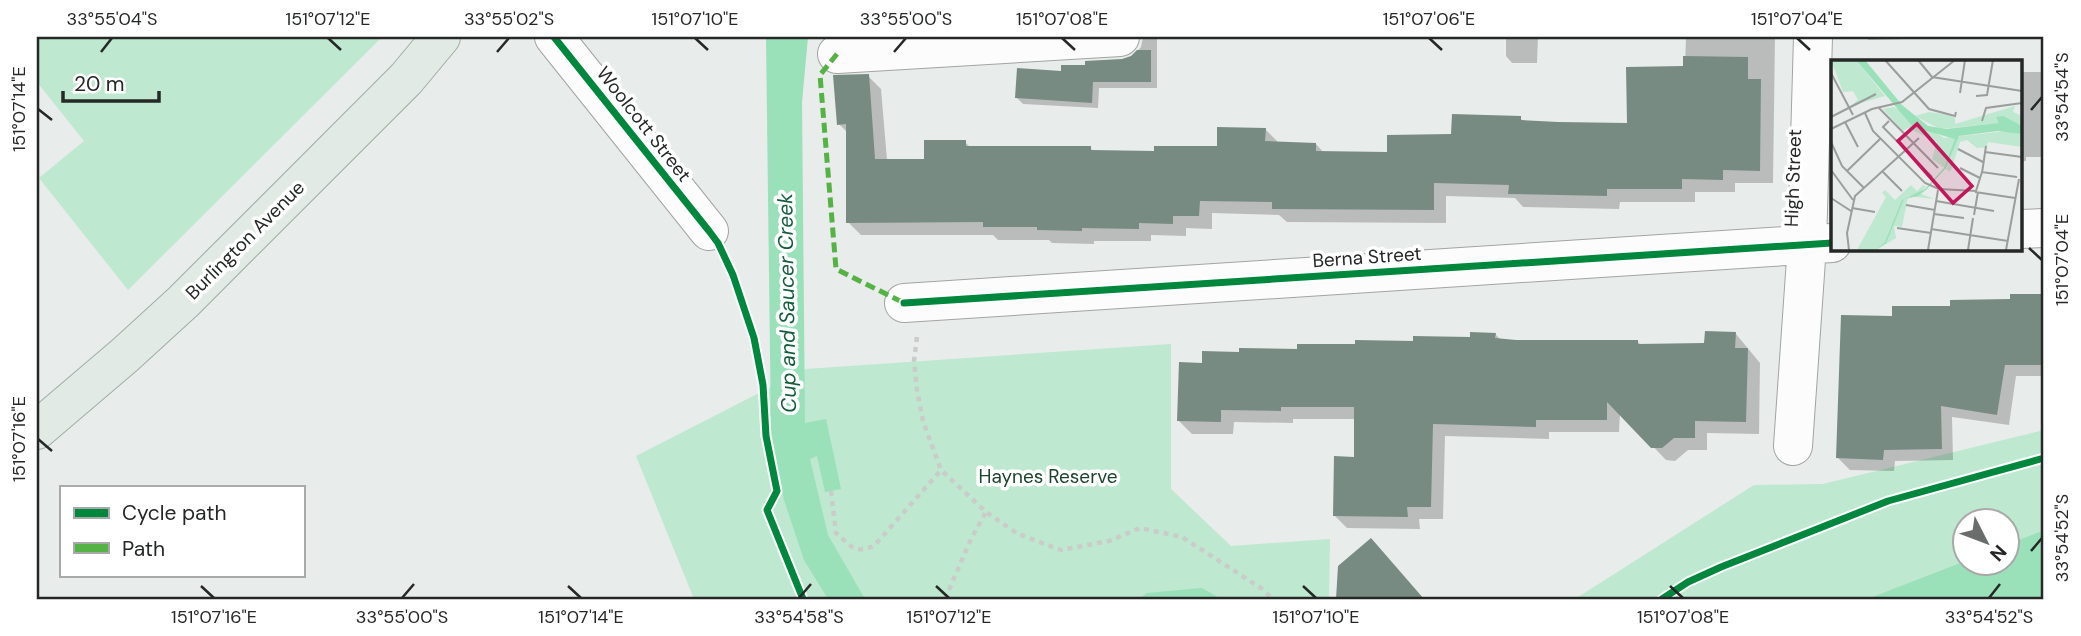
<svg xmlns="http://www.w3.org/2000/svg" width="2081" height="636" font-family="'DM Sans',sans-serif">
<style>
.green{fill:#bee8cf}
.water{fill:#9ae0b9}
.shadow{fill:#0003}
.building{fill:#788b83}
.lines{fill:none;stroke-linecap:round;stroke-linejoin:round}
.minor-casing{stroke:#a2a4a2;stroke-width:40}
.major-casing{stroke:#9eaea6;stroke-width:40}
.path{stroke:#caccca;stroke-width:4.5;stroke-dasharray:5 5;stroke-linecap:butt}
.minor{stroke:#fcfcfc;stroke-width:38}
.major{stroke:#e2eae6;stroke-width:38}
.quiet{stroke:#55b245;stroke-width:5;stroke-dasharray:10 5;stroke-linecap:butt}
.cycleway-casing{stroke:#fff;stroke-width:11}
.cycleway{stroke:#00873e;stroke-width:7}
.ticks{fill:none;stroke:#252826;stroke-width:2.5}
.labels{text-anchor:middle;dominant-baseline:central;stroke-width:7;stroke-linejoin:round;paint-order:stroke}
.street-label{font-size:19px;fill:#252826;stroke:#fff}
.park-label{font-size:19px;fill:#1b442e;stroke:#fff}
.water-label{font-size:21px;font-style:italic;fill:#135d3a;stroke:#fff}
.inset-road{fill:none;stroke:#9a9e9c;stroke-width:2}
.view{fill:#c2185b;fill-opacity:0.15;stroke:#c2185b;stroke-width:3.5}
.inset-edge{fill:none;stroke:#252826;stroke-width:3.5}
.neatline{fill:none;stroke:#252826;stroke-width:2.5}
.ticks-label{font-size:18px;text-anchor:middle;fill:#252826}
</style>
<rect width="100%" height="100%" fill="#e8ecea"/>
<path class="green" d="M37,37H382L128,290L39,178L84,141L37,82Z
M1171,344V489L1231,546L1330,539L1329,599H694L636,456L806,369Z
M2044,430V530L2008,544V520H1966L1965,561L1867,599H1575L1754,485L1823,484Z"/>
<path class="water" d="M766,37H808L802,102L805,423L826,419L841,489L825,492L817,456L810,459L828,535L865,599H828L804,560L784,500L771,431Z
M2044,530V599H1867L1965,561L1966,562H2008V544Z
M1202,588L1221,599H1139L1147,593Z"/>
<path class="shadow" d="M1143,37H1157V88H1099L1098,108L1023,104L1017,98L1086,67L1122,61L1134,56L1141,47Z
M1506,37H1538L1537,63H1512L1506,56Z
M1686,37H1775L1773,183H1735V192H1695V202H1620L1619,209L1523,207L1515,198L1446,196V223L1287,222L1279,215L1212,213V229L1186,228V236L1151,235V241H1094V244L1052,243L1049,240H998L993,235H861L848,222V133L839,124L868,76L881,89L887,160H925L965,142L971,148H1090L1095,152L1156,153L1218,148L1265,129L1279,143L1316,144L1324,153L1389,154L1520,118L1524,122L1628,124L1685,68Z
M1865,37H1980L1869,40Z
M2020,72H2044V157H2026V161H2020Z
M2012,296H2044V376H2016L2009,425L1952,417L1953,460L1895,461L1894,471L1850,470L1838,458L1894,318L1951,308L2012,301Z
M1495,334L1501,340L1638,342L1641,345H1706L1736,334L1760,363L1759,434L1707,433V450H1688L1675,461L1666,460L1620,412L1619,432H1549V439L1445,436L1443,519H1419L1420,529L1347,528L1334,515L1355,459L1356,419H1293V423L1234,422L1233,434H1192L1179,421L1204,364L1299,351L1472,339Z"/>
<path class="building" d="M1137,50H1151V82H1093L1092,103L1015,98L1017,68L1061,71V65H1085V61L1122,59L1131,56Z
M1683,56L1748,57V79H1761L1760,171L1723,170V180L1682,179V189H1607V196L1508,194L1509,185L1434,183V210L1272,209V202L1200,201L1199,216H1173V224L1139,223V229L1082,228V231L1037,230V227H983V222L846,223V124L837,125L833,75L869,74L875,159H924V140H966V146H1091V150L1154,151V146H1217V127L1266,128L1265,141L1316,143V151L1387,152V135L1451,134L1452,114L1521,116V120L1558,122L1627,123L1626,67L1683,66Z
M2010,294H2044V365H2005L1997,415L1941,406L1942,449L1884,450L1883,460L1836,458L1841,315L1892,316V306H1950V300L2010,299Z
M1705,331L1736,332L1735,348H1748L1746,422L1695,421V438H1674L1662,448H1651L1607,402V420H1536V427L1433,424L1431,507H1407L1408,517L1333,516L1334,456L1354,457V407H1281V411L1221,410V422L1177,421L1179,362L1202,363V351L1239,352V348L1297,349V344H1355V340L1413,341V336L1470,337V332L1496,333L1495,338L1516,340H1638V344L1704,343Z
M1371,538L1424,599H1336L1338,566Z"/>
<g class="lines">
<defs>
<path id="minor" d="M554,37L709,231
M837,54L1120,37
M2020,229L2044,228
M904,303L1832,243
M1793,446L1807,245L1813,37"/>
<path id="major" d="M37,430L125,355L183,302L406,79L441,37"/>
</defs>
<use href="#minor" class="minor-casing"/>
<use href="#major" class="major-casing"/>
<path class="path" d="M917,337L914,361L917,390L923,421L941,470L986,512L1018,534L1061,550L1109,541L1140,528L1182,537L1264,590L1272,599
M831,491L836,533C851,546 854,554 874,546L941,470
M945,599L971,539L986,512"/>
<use href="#minor" class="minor"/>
<use href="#major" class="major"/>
<path class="quiet" d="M837,54L820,75L836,269L904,303"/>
<defs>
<path id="cycleway" d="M554,37L709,231L718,243L733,275L754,338L763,385L766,436L777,491L767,510L803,599
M904,303L1832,243
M1662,599L1688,582L1721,567L1888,501L2044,458"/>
</defs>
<use href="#cycleway" class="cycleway-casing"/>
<use href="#cycleway" class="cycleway"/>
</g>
<path class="ticks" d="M328,38L341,50M695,38L708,50M1062,38L1075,50M1429,38L1442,50M1797,38L1810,50M101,52L112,38M497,52L509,38M894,52L906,38M38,109L52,120M2031,110L2042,97M2029,248L2042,260M38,439L52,451M2031,551L2042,538M201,586L214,598M568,586L581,598M936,586L949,598M1303,586L1316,598M1670,586L1683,598M402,598L414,584M799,598L811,584M1989,598L2000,584"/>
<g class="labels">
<g class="street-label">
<text transform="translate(644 124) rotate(52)">Woolcott Street</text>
<text transform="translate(1793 178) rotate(-88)">High Street</text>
<text transform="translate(245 240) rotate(-45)">Burlington Avenue</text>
<text transform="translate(1367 257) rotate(-4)">Berna Street</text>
</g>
<g class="park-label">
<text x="1048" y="476">Haynes Reserve</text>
</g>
<g class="water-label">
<text transform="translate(787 303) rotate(-91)">Cup and Saucer Creek</text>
</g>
</g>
<g transform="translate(1831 60)">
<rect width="191" height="191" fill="#e8ecea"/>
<path d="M0,0H25L54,36L19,46L27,40L22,31L12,32ZM184,46L182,52L191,56V66L165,57L171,63L109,69L84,56L98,52L118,55L124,58V64ZM63,47L113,78L176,71L191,74V87L157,82L156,87L146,88L136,80L129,82L122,104L127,107L122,105L119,112L101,99L106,82L77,68L72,71L52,49ZM80,125L86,131L92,125L95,127L88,133L103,139L77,136L71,167L63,166L65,178L45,190H26L55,137L51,133L54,130L64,140Z" fill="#bee8cf"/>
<path d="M25,0H34L71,45L97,66L115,69L168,63L165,57L172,56L191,66V74L167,71L128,76L114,109L96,129L87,136L73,139L55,183L45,190L54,182L71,140L94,129L113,108L124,79L82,67Z" fill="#9ae0b9"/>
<path class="inset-road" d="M54,0L98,49L124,56L125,52M87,0L101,17L191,31M0,13L22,55M129,33L134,0M145,36L156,35L162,0M48,48L107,108M34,53L42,71L94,123L108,129M0,57L45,34M58,61L52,67L101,117M151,61L155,48L191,43M14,62L27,87M0,69L41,49L71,42L124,0M0,82L11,106L33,128M127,89L152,102M154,92L191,97M129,108L149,118M0,110L22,140M16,111L49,79M51,111L71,131M151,113L155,86M108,129L145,131L151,112L186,117M144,132L184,138M0,138L20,151M105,141L163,151M75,145L104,150M21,148L44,152M103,154L133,158M143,155L147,132M66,168L100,173M100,169L177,181M18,190L16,173L24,136L88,78M97,190L107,130M137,190L142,158M175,190L188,119"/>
<path class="view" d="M86,64L141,126L122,143L67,81Z"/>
<rect width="191" height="191" class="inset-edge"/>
</g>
<rect width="2081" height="636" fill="none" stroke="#ffffff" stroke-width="77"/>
<rect x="60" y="486" width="245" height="91" fill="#ffffff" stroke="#a8a9a8" stroke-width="2"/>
<rect x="74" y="508" width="35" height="10" fill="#00873e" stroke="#a8a9a8" stroke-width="2"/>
<text x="122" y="520" font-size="21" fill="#252826">Cycle path</text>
<rect x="74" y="543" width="35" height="10" fill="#55b245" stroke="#a8a9a8" stroke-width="2"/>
<text x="122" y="556" font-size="21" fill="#252826">Path</text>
<g transform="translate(1986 542) rotate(132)"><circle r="33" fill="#ffffff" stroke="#a8a9a8" stroke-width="2"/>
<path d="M0-5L12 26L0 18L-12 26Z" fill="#696d6b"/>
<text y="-10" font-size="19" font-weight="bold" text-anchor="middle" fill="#252826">N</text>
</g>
<path d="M63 91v10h96v-10" fill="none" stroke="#252826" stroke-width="3.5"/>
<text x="74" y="91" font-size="21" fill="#252826" stroke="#ffffff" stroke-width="5" paint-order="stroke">20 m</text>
<rect x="38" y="38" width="2004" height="560" class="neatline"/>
<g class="ticks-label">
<text x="112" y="25">33°55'04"S</text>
<text x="328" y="25">151°07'12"E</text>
<text x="509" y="25">33°55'02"S</text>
<text x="695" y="25">151°07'10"E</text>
<text x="906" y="25">33°55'00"S</text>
<text x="1062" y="25">151°07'08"E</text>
<text x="1429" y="25">151°07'06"E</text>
<text x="1797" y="25">151°07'04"E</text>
<text transform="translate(2062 97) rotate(-90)" y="6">33°54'54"S</text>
<text transform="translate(19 109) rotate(-90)" y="6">151°07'14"E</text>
<text transform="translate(2062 260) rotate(-90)" y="6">151°07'04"E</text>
<text transform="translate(19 439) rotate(-90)" y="6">151°07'16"E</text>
<text transform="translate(2062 538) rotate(-90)" y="6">33°54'52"S</text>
<text x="214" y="623">151°07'16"E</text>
<text x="402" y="623">33°55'00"S</text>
<text x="581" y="623">151°07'14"E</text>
<text x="799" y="623">33°54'58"S</text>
<text x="949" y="623">151°07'12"E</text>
<text x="1316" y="623">151°07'10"E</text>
<text x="1683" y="623">151°07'08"E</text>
<text x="1989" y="623">33°54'52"S</text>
</g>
</svg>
